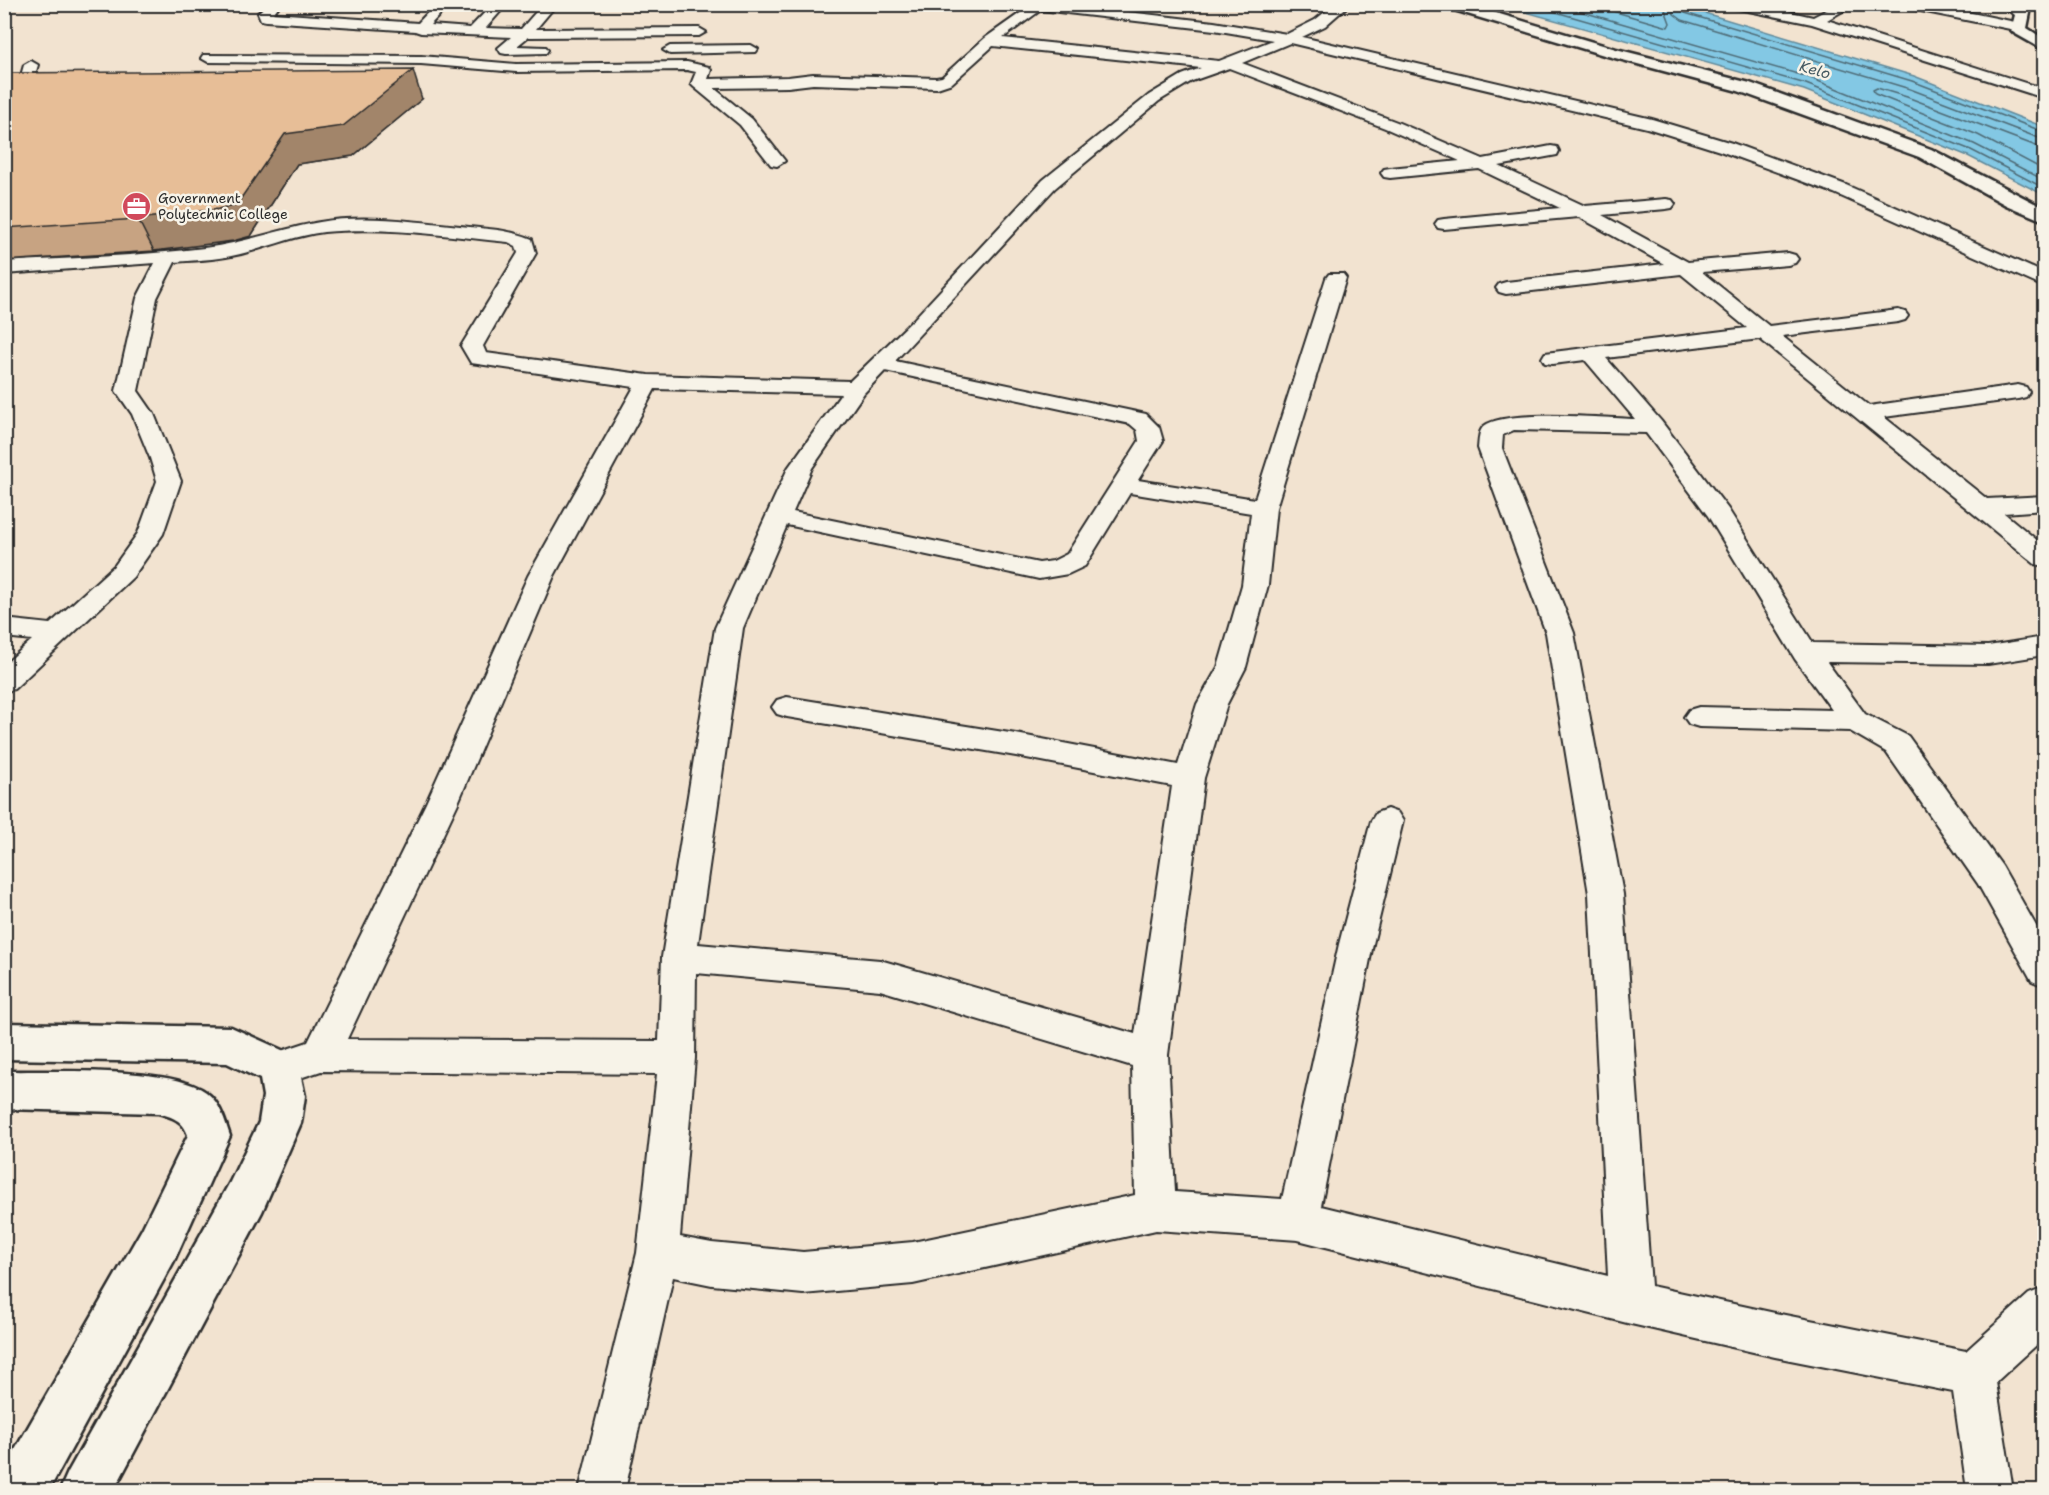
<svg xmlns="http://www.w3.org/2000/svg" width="2049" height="1495" font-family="'Shantell Sans',sans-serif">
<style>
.water{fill:#83c8e4;stroke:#60899a;stroke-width:1.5}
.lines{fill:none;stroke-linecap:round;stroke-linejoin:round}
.shore{stroke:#4e6a75;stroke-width:1.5}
.street-casing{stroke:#2b2b2b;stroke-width:4}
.secondary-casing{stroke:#2b2b2b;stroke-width:5}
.street{fill:#f7f3e8;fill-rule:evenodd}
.secondary{fill:#f7f3e8;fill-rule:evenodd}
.wall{fill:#c7a382;stroke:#2b2b2b;stroke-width:1.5}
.shaded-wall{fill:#a2856a;stroke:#2b2b2b;stroke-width:1.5}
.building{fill:#e7be97;stroke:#2b2b2b;stroke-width:1.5}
.labels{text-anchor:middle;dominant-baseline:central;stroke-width:5;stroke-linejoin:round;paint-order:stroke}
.far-poi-label{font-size:14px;fill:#2b2b2b;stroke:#f7f3e8;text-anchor:start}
.far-water-label{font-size:15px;font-style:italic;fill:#455a62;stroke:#f7f3e8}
</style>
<rect width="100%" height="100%" fill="#f2e3d0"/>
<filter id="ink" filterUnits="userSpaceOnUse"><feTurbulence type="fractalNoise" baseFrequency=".0167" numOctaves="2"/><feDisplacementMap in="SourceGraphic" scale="12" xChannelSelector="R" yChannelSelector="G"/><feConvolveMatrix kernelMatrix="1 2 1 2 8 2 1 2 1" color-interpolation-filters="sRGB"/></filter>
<g filter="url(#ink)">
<path class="water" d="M1501,5H1678L1914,76L2044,127V195L1968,156L1804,90Z"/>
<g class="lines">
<path class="shore" d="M1528,4L1806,84L1971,150L2044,188
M1555,4L1808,77L1974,144L2044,180
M1588,4L1668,27L1670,23L1663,4
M1672,4L1674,14L1682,20L1910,89L2044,140
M1680,4L1681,10L1685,13L1912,81L2044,132
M2044,149L1907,97L1877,88L1873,90L1875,94L1978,135L2044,170"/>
<defs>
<path id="street" d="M267,4H281L273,13L418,23L436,4H450L430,25L470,28L493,4H507L486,28L521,29L543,4H557L536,29L699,28L706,32L699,36L528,37L517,46L546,47L548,50L546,53L506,54L501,53L498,48L511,37L421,33L415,31L266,21L261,20L258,13Z
M1013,4H1059L1214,22L1287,34L1315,20L1335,4H1350L1325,26L1302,37L1652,119L1732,143L1846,185L2044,273V286L2037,284L1834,193L1720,151L1647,128L1290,43L1242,63L1397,122L1483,159L1551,146L1557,147L1559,151L1557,155L1499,166L1585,206L1666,199L1672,200L1675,204L1672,208L1666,209L1602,215L1688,262L1788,253L1795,255L1798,259L1795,263L1788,265L1702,272L1769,326L1898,310L1905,312L1908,316L1905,320L1898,322L1782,336L1869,406L2018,385L2026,387L2029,392L2026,397L2018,399L1884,417L1987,499L2044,496V510L2004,513L2044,546V566L2035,564L1760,339L1606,358L1661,421L1728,509L1813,643L1988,646L2044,637V655L1988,664L1827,662L1865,714L1908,736L2002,866L2044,940V986L2032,981L1978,884L1886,752L1850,731L1699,727L1689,724L1684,717L1689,710L1699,707L1832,710L1795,659L1708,516L1646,433L1514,430L1503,435L1502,448L1574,633L1623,894L1651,1286L1775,1313L1966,1351L2029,1294L2044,1288V1338L1996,1382L2013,1490H1967L1953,1392L1775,1357L1631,1324L1298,1240L1156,1230L913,1284L803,1294L712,1285L673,1277L625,1490H579L637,1253L657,1074L321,1071L279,1085L266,1080L260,1068L266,1056L308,1042L426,803L528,576L634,387L471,363L461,346L518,253L516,246L508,242C448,236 385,226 324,232C298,235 274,245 248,252C225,259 199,260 175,262L157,298L138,391L154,414L181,481L163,534L133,577L14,689L4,692V665L32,640L4,637V619L50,624L115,565L138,533L157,481L150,458L132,414L116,391L137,298L155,263L4,274V262C71,258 138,256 204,248C244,243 280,229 320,222C365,214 415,222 460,226C485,229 509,229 532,239L536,253L483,346L486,353L648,375L850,381L913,320L1043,180L1149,95L1182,75L1201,68L993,46L952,83L937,88L813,84L788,87L714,88L752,119L785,161L777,166L771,165L740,125L694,87L691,84L696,72L687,70L516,72L421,64L208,62L201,58L203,55L421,56L516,64L687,62L709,67L711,70L708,79L788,77L813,74L936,78L942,77L985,38L1026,9ZM1041,10L1214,30L1273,40L1219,61L1003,38ZM1229,68L1385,128L1460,161L1390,168L1384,169L1381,173L1384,177L1390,178L1479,169L1560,208L1444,219L1438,220L1435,224L1438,228L1444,229L1579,217L1664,264L1506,282L1499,284L1496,288L1499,292L1506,294L1681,274L1747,328L1545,353L1542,358L1545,363L1553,364L1585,360L1635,419C1604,418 1506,409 1484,426C1478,431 1479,442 1478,448L1546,633L1589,894L1608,1276L1321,1206L1373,944L1403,821L1398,813L1387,809L1376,813L1371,821L1339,944L1282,1199L1175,1192L1168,1055L1204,778L1227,704L1246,667L1268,585L1276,508L1346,278L1343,274H1329L1326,278L1255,499L1138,480L1163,441L1159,427L1146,414L895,361L1055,188L1159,101L1192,81ZM885,371L1130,424L1137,430L1139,441L1067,554L1053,561L1039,563L793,512L812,468L864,393ZM655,389L841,394L788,468L715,628L662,957L659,1041L347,1039L458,803L554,576ZM1130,493L1251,513L1242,585L1218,667L1197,704L1178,765L1016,734L787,697L777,700L772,707L777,714L787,717L1016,756L1172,786L1135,1034L880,960L698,944L743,628L787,525L1039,579L1068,574L1085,566ZM696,973L880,990L1132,1066L1135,1195L913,1242L803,1252L712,1243L680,1237L695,1058Z
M1728,4H1756L1813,17L1838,4H1855L1827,20L2044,89V98L1812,24L1734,8Z
M1900,4H1928L2020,23L2027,27L2020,31L1906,8Z
M751,45L758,49L756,52L670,54L663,50L670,46Z
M31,61L38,65L32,84L9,102L4,104V91L20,79L24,65Z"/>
<path id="secondary" d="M1442,4H1466L1616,49L1750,83L1931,149L2044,208V221L2006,205L1919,157L1738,91L1604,55L1444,7Z
M2001,4C2013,4 2022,3 2030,13L2027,28L2044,39V50L2014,33L2011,30L2015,15Z
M4,1023L231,1027L293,1055L299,1068L305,1096L301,1123L262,1212L114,1490H60L68,1472L230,1182L259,1122L263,1096L260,1079L227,1063L4,1059Z
M4,1071C52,1072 170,1066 206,1092C220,1102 225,1121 230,1136L174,1261L49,1490H4V1469L142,1229L188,1135C183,1120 172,1117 158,1113L4,1109Z"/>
</defs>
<use href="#street" class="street-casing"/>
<use href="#secondary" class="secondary-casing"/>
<use href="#street" class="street"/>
<use href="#secondary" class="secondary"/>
</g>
<path class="wall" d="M4,73L422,99L353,156L297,164L251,236L233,241L154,251L4,261Z"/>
<path class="shaded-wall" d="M413,70L422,99L353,156L297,164L251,236L233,241L154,251L138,219L285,134Z"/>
<path class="building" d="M413,70L343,126L285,134L237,204L218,209L138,219L4,228V73Z"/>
</g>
<defs>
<symbol id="office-disc" viewBox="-11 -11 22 22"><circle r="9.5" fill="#d1495b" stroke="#f7f3e8"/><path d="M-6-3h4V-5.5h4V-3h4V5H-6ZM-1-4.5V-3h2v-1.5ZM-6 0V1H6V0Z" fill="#fff"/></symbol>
</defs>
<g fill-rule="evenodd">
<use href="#office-disc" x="120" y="190" width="33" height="33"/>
</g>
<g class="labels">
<g class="far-poi-label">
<text x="158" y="198">Government<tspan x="158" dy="16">Polytechnic College</tspan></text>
</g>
<g class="far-water-label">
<text transform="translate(1815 70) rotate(16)">Kelo</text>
</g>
</g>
<rect width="2049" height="1495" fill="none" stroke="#f7f3e8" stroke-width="24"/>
<rect x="12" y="12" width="2025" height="1471" fill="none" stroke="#2b2b2b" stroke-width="2" filter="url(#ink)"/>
</svg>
